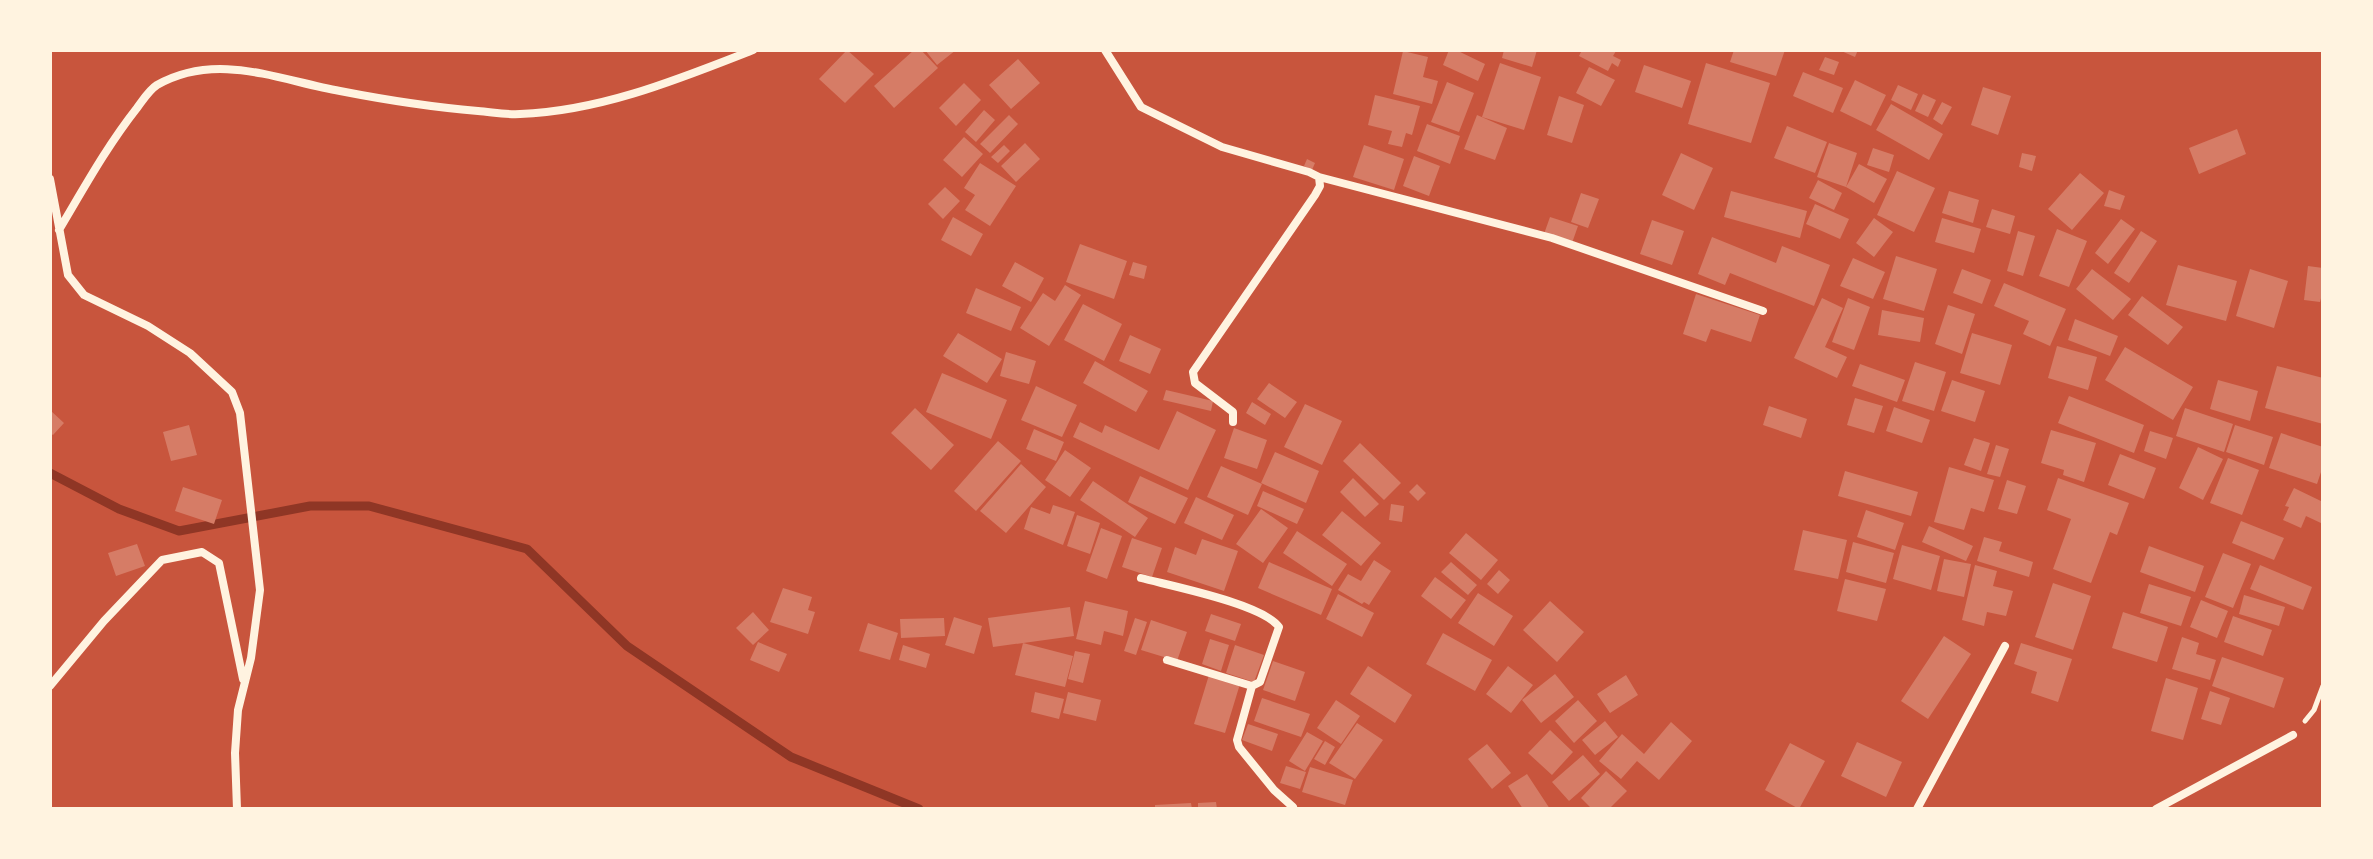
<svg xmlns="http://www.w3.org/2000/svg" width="2373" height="859" font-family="'Roboto Serif',serif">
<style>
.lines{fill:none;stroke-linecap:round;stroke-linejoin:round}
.stream{stroke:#8f3625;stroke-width:9}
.building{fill:#d67c66}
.path{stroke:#fff3e0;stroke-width:5}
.minor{stroke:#fff3e0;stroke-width:8}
</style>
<rect width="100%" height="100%" fill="#c8553d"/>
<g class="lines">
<path class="stream" d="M50,473L119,509L179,531L310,506H369L527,549L627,646L791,757L919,809"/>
</g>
<path class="building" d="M847,50L874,74L845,103L819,79Z
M914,50H921L938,68L894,108L874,86Z
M925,50H956L937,65Z
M1449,50H1456L1485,64L1478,81L1443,65Z
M1504,50H1537L1532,67L1502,58Z
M1582,50H1613L1616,51L1613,56L1621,60L1618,67L1612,63L1608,71L1579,56Z
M1734,50H1785L1776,76L1730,62Z
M1839,50H1858L1855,57Z
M1403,51L1428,57L1423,77L1438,81L1432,104L1393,94Z
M1825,57L1839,62L1834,75L1819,70Z
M1018,59L1040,83L1011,109L989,85Z
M1500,63L1541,77L1524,130L1482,117Z
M1706,63L1770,83L1751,143L1688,124Z
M1644,65L1691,81L1682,108L1635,92Z
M1589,67L1615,80L1601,106L1576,93Z
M1803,72L1843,88L1833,113L1793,96Z
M1855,80L1886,95L1871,126L1840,111Z
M1447,82L1474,93L1459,132L1431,122Z
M964,83L981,100L956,126L939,108Z
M1898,85L1918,94L1911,110L1891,100Z
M1983,87L2011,96L1998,135L1971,125Z
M1923,94L1936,100L1928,117L1915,111Z
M1375,95L1420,106L1412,135L1406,133L1402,147L1388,144L1392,131L1368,125Z
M1559,96L1584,105L1572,143L1547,135Z
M1942,102L1952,107L1942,125L1933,119Z
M1891,104L1943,134L1929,160L1876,130Z
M984,110L995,120L976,142L965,132Z
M1009,115L1018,124L990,153L980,144Z
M1477,115L1507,128L1495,160L1464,149Z
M1427,124L1460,136L1450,164L1417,151Z
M1787,126L1827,142L1815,173L1774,158Z
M2237,129L2246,154L2199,174L2189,148Z
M964,137L983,154L962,177L943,160Z
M1025,143L1040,159L1016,182L1001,166Z
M1829,143L1857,153L1846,187L1817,177Z
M1004,145L1010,151L998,163L991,157Z
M1364,145L1404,159L1394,190L1353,177Z
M1873,148L1894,155L1889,172L1867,165Z
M1681,153L1713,168L1694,210L1662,195Z
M2022,153L2036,156L2032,171L2019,167Z
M1414,156L1440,166L1429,196L1403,186Z
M1307,159L1315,163L1312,170L1304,166Z
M980,163L1016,186L990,226L965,210L975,195L964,188Z
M1859,164L1887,179L1874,203L1846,187Z
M1897,171L1935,188L1914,232L1877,215Z
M2080,173L2104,193L2072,230L2048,209Z
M1818,180L1842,193L1834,210L1809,198Z
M945,187L960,201L943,219L928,204Z
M2109,190L2125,196L2120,210L2104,206Z
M1731,191L1807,211L1800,238L1724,217Z
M1949,191L1979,200L1973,223L1942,213Z
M1581,193L1599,199L1588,228L1571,222Z
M1815,204L1849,219L1840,239L1806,224Z
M1992,209L2015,216L2010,234L1986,227Z
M953,217L983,234L971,256L941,240Z
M1550,217L1578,226L1572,243L1544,234Z
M1874,218L1893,232L1874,257L1856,243Z
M1942,218L1981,229L1974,253L1935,242Z
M2121,219L2135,229L2108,264L2095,253Z
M1652,220L1684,231L1672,265L1640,254Z
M2057,229L2087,241L2069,287L2039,276Z
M2018,231L2035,236L2023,276L2007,271Z
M2141,231L2157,241L2129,283L2114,273Z
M1712,237L1776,263L1782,246L1830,265L1814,306L1730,273L1725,285L1698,274Z
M1080,244L1127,261L1114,299L1066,282Z
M1896,256L1937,269L1924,311L1883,299Z
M1853,258L1885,272L1873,299L1840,286Z
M1015,262L1044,278L1031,302L1002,286Z
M1133,262L1147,266L1144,279L1129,275Z
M2178,265L2237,281L2226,321L2166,305Z
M2308,266L2323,268V291L2320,302L2304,300Z
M1962,269L1991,280L1982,304L1953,293Z
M2092,269L2131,299L2113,320L2076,289Z
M2250,269L2288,281L2274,328L2236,316Z
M2004,283L2066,309L2050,346L2023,334L2029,321L1994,306Z
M1065,285L1081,295L1049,346L1020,328L1043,293L1055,301Z
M976,288L1021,307L1011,331L966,313Z
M1696,294L1760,315L1751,342L1711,329L1706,342L1683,334Z
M2142,296L2183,327L2168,345L2128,315Z
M1822,298L1843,308L1825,347L1847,357L1837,378L1794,358Z
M1848,298L1870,307L1854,350L1832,342Z
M1083,304L1122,324L1104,361L1064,340Z
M1948,305L1975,314L1962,354L1935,344Z
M1882,310L1924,318L1920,342L1878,335Z
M2075,319L2118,336L2110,356L2068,340Z
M958,333L1002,359L987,383L943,356Z
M1972,333L2012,345L2000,385L1960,373Z
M1130,335L1161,349L1150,374L1119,361Z
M2057,346L2097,357L2088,390L2048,378Z
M2125,347L2193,387L2173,420L2105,380Z
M1006,352L1036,361L1029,384L1000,376Z
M1095,361L1148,391L1136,412L1083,383Z
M1915,362L1946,372L1934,411L1902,401Z
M1860,364L1905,380L1897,402L1852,386Z
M2277,366L2323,378V424L2265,408Z
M942,373L1007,400L991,439L926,412Z
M1952,380L1985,391L1975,422L1941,411Z
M2218,380L2258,391L2250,421L2210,409Z
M1269,383L1297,402L1285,418L1257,399Z
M1036,386L1077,405L1062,437L1021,420Z
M1166,390L1213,401L1211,411L1163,400Z
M2069,396L2144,425L2134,453L2058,423Z
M1855,398L1883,406L1874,433L1847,425Z
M1252,402L1271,414L1265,425L1246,413Z
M1305,404L1342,421L1322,465L1284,447Z
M1769,406L1807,419L1801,438L1763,425Z
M1894,407L1930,420L1922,443L1886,431Z
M915,408L954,445L931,470L891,433Z
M2185,408L2233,424L2224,452L2176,436Z
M50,410L64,423L53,435L50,433Z
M1177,411L1216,430L1188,490L1073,437L1080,422L1102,433L1105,425L1159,450Z
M189,425L197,455L171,461L163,432Z
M2235,425L2273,437L2264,465L2226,452Z
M1234,428L1267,440L1257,469L1224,458Z
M1034,429L1064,442L1056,461L1026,449Z
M2051,430L2096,443L2084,482L2063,475L2064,470L2041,463Z
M2150,431L2173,438L2166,459L2144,451Z
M2281,433L2323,447V466L2317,484L2269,468Z
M1974,438L1990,443L1981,471L1964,465Z
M998,441L1021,461L976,511L954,491Z
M1360,443L1401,483L1384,500L1343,461Z
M1996,445L2009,449L2000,477L1987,474Z
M2198,447L2223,459L2203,500L2179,488Z
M1065,450L1091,468L1070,497L1045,480Z
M1275,452L1319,471L1306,503L1261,483Z
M2120,454L2156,468L2144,499L2108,485Z
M2228,458L2259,470L2242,515L2210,503Z
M1021,464L1046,487L1006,533L980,511Z
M1221,466L1262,484L1248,515L1207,497Z
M1949,467L1994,480L1984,512L1971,508L1964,530L1934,522Z
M1845,471L1918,492L1911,516L1838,496Z
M1140,476L1188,498L1175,524L1128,502Z
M1353,478L1379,504L1365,517L1340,492Z
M2058,478L2129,503L2117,535L2110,532L2091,583L2053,569L2071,519L2047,510Z
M2007,480L2026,486L2017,514L1998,509Z
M1093,481L1148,518L1135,537L1080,500Z
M1417,484L1426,493L1418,501L1409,492Z
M183,487L222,500L214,524L175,511Z
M2294,488L2323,502V524L2306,516L2301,528L2283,520L2289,507L2285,506Z
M1263,491L1304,509L1297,524L1257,506Z
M1196,497L1234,515L1222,540L1184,523Z
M1391,504L1404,506L1402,522L1389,520Z
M1053,505L1075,512L1063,545L1024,529L1031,507L1050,514Z
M1261,509L1288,528L1263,563L1236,544Z
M1866,510L1904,523L1895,550L1857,537Z
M1342,511L1381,543L1361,566L1322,535Z
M1077,515L1100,523L1090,554L1067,546Z
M2241,521L2284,538L2274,560L2232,543Z
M1929,526L1973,546L1966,561L1922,542Z
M1101,528L1122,536L1107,579L1086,571Z
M1803,530L1847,540L1838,579L1794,570Z
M1297,531L1347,564L1332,586L1283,553Z
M1466,533L1498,560L1481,580L1449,553Z
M1984,537L2002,542L1999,551L2033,562L2029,577L1977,561Z
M1132,538L1162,548L1152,577L1122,567Z
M1202,539L1238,551L1224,591L1167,572L1175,547L1196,555Z
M1853,542L1894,553L1886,583L1846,572Z
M137,544L145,566L116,576L108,553Z
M1902,545L1940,556L1931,590L1893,579Z
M2149,546L2204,566L2195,592L2140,572Z
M2223,553L2251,564L2233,608L2205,597Z
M1944,559L1971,564L1964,597L1937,591Z
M1374,560L1391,571L1369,605L1364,602L1362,604L1338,590L1348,574L1361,581Z
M1269,562L1332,589L1321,615L1258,588Z
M1451,562L1477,585L1468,595L1441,572Z
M1975,565L1997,571L1993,586L2013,591L2006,616L1987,612L1984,626L1962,620Z
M2260,565L2312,587L2303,610L2250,589Z
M1499,570L1510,580L1498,594L1487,584Z
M1435,577L1466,600L1451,619L1421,596Z
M1845,579L1886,589L1877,621L1837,611Z
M2053,583L2091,596L2073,650L2035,637Z
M2149,584L2191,597L2181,626L2140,613Z
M783,588L812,597L808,610L815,612L808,634L770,622Z
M1478,593L1513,616L1494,646L1458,623Z
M1338,594L1374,613L1362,637L1326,619Z
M2244,595L2285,607L2279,626L2239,614Z
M2201,600L2228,611L2217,638L2190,627Z
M1085,601L1128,611L1123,636L1104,631L1101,645L1076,639Z
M1550,601L1584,632L1557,662L1523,630Z
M1070,607L1074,636L993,647L988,618Z
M753,612L769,630L753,645L736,628Z
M2123,612L2168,627L2157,662L2112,648Z
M1211,614L1241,624L1235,641L1205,631Z
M2233,616L2272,630L2263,656L2224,642Z
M954,617L982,626L974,654L945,645Z
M944,618L945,636L901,638L900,619Z
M1135,618L1147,622L1136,655L1124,651Z
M1151,620L1187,632L1177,661L1141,650Z
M868,623L898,633L890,660L859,651Z
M1443,633L1492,660L1475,691L1426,664Z
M1944,636L1971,654L1928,719L1901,701Z
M2182,637L2199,643L2196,654L2216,660L2210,680L2172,669Z
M1210,639L1229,645L1221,671L1202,664Z
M758,642L787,654L779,672L750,660Z
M1023,643L1073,656L1065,687L1015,675Z
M2021,643L2072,659L2058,702L2031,693L2037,672L2014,664Z
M903,645L930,654L926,668L899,660Z
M1235,645L1264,655L1254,682L1226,673Z
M1075,651L1090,654L1083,683L1068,679Z
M2222,657L2284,678L2274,708L2212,686Z
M1273,661L1305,672L1295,701L1263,690Z
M1368,666L1412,695L1395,723L1350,694Z
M1508,666L1533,685L1511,713L1486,694Z
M1555,674L1574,697L1541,723L1522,700Z
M1209,675L1240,684L1225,733L1194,724Z
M1626,675L1638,695L1610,713L1597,694Z
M2166,678L2198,688L2183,740L2151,731Z
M2210,691L2230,698L2221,725L2201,719Z
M1035,692L1064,699L1059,719L1031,712Z
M1068,692L1101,700L1096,721L1063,713Z
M1262,698L1310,714L1301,737L1254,721Z
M1336,700L1360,716L1341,744L1317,728Z
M1578,700L1597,721L1574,743L1555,721Z
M1605,721L1618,737L1595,755L1582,740Z
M1671,722L1692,741L1659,780L1637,761L1621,779L1599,761L1622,734L1644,754Z
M1357,723L1383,740L1355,779L1329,763Z
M1248,724L1278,734L1272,751L1242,740Z
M1550,730L1573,752L1552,775L1528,753Z
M1307,732L1323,741L1305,771L1289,761Z
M1325,741L1335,747L1325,765L1314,759Z
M1857,742L1902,762L1886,797L1841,776Z
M1790,743L1825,761L1799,809L1765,790Z
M1487,744L1511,773L1492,789L1468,759Z
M1583,755L1600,774L1569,801L1552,782Z
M1286,766L1306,772L1300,789L1280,783Z
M1310,767L1353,780L1345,805L1302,792Z
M1606,771L1627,791L1609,809H1592L1581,798Z
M1527,774L1550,809H1523L1508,786Z
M1216,802L1217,809H1198V803Z
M1191,803L1192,809H1155V805Z"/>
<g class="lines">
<path class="path" d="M2305,721L2314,710L2323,686"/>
<path class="minor" d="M1105,50L1141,107L1222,147L1309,172L1319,177L1320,186L1315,195L1193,372L1195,383L1233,412V422
M1319,177L1552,238L1763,311
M50,179L68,275L84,295L148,326L190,353L232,392L240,413L260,590L251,658L238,710L235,753L237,809
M59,230C84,188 107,146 137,108C143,100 149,90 157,85C217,51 278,80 340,91C386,100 431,107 478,111C492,112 506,115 520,114C601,111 679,79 753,50
M1141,578C1171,586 1263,604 1279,627L1260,682L1252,686
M1167,660L1252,686L1237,740L1239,747L1274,790L1293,807
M50,686L104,621L162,560L202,552L219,563L243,679
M1917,809L2005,646
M2156,809L2293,735"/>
</g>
<rect width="2373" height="859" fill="none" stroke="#fff3e0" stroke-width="104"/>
</svg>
